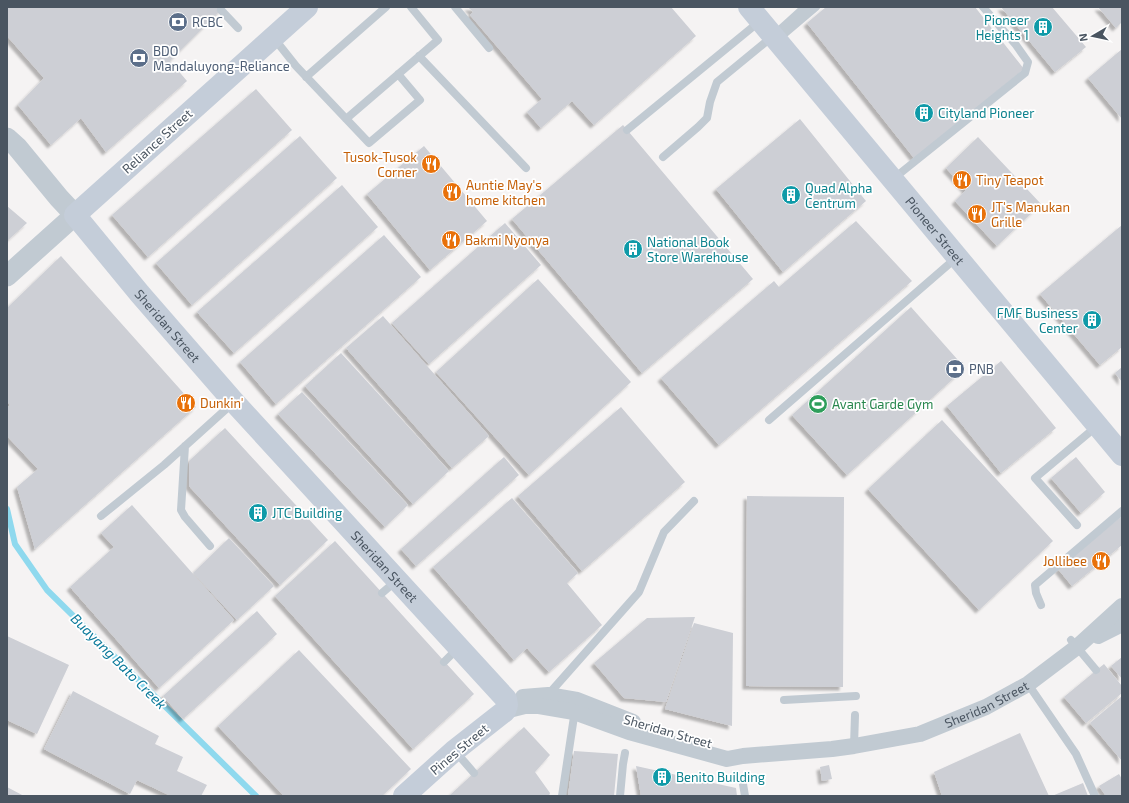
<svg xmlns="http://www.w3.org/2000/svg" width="1129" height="803" font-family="'Exo 2',sans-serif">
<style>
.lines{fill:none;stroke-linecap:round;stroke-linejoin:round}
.stream{stroke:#8fd9ee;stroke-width:6}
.building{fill:#cdcfd5;filter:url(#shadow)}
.service{stroke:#c1cad2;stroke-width:8}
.minor{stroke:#c1cad2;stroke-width:16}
.tertiary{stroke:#c1cad2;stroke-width:21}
.secondary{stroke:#c4cdd9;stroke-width:22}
.labels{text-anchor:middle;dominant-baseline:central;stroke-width:3.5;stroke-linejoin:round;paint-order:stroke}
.culture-label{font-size:13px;fill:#0d838f;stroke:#fff;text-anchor:start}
.service-label{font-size:13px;fill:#4e5e75;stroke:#fff;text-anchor:start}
.street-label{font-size:13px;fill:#4a5561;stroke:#fff}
.food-label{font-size:13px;fill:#c56008;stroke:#fff;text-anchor:start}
.leisure-label{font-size:13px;fill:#27864d;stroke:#fff;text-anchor:start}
.water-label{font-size:14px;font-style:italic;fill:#0b7a9b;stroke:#fff}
</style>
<defs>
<filter id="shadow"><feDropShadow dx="-3.5" dy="3.5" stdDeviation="1" flood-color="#0004"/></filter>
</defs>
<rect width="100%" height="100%" fill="#f5f3f3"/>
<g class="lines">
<path class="stream" d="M7,509L15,544L47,590L256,796"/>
</g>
<path class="building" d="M7,7H224L170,61L187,81L106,152L81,118L51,145L18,105L44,78L7,36Z
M468,7H671L696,36L594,125L572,101L541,128L527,112L542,99L470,15L473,12Z
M826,7H975L1024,69L914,158L807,23Z
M1001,7H1052L1086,47L1055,72Z
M1098,7H1122V22L1116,28Z
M1122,49V119L1088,78Z
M256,89L292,130L148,257L112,215Z
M800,119L866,201L783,272L716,189Z
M623,125L753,279L642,373L512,219Z
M300,136L337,178L192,305L156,263Z
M978,137L1041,204L997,246L955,201L966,190L946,168Z
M424,146L487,221L430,270L367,194Z
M342,185L378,227L234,353L197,312Z
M7,206L27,223L7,241Z
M856,221L912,281L719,445L661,378L774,281L779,287Z
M505,223L541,265L429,364L392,323Z
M1122,225V347L1100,365L1040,294Z
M384,235L421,277L276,404L240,362Z
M61,256L196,407L35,549L17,487L38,469L7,436V408L10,405L7,401V308Z
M538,279L631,382L529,475L436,372Z
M911,307L965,368L847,475L792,415Z
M383,316L489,436L452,468L346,348Z
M341,353L449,471L413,504L305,386Z
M1001,361L1056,428L1001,473L947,406Z
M1122,367V382L1115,373Z
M302,392L408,505L385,527L278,414Z
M621,407L685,482L582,571L518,496Z
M942,420L1053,541L979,610L868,489Z
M225,428L328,540L280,585L189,486V461Z
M504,457L519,475L416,566L401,549Z
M1076,457L1105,492L1081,513L1051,478Z
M747,496L844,497L843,687L746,686Z
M512,498L578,573L567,583L602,625L549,672L527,648L514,660L433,567Z
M132,505L234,620L159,688L70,587L114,547L101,533Z
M1122,516V545L1072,586L1058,569Z
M229,538L274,586L237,620L193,573Z
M335,541L474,694L413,749L275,596Z
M257,611L277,634L183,719L163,696Z
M695,617L666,702L624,698L594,663L647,618Z
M694,623L733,633L732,726L665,709Z
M7,636L69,665L37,734L7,720Z
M299,650L411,769L382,796H284L218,726Z
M1122,657V679L1111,666Z
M1104,664L1122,686V693L1086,723L1064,697Z
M73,691L159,736L155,744L183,757L177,771L207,785L201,796H171L137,780L130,794L44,749Z
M1122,696V761L1090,723Z
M524,727L550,755L535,772L550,793L549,796H449Z
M1020,733L1049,796H942L934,772Z
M574,751L618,754L614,796H568Z
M829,765L832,779L822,781L820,767Z
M636,766L736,788L737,796H641Z
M1119,774L1122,779V796H1106L1099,786Z
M1083,783L1088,796H1052Z
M7,787L24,796H7Z"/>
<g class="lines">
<path class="service" d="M455,7L489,48
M221,10L238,28
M273,37L296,66L369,143L420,100L398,74
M777,40L816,7
M419,56L526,168
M306,77L386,7
M346,119L438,40L411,7
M627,130L760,21
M663,157L698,127L707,118L710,102L717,82L773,36L805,7
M893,179L1025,73L1028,62L1016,45L983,7
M769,420L956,258
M185,446L181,510L185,517L210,546
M101,516L164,465L234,402
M1077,525L1035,478L1097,426
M382,593L396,581
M1041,605L1036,593L1035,585L1122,511
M1071,640L1096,670
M444,662L458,648
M1028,684L1076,754L1095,796
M547,696L639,592L664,532L694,501
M784,700L856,696
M854,746L855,715
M455,751L474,773
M742,778L745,796
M562,796L575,710
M620,796L623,764L625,753"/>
<g class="minor">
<path d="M1098,636L1122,624"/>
<path d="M523,697L548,695L577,700L633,722"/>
<path id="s1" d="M505,711L525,706H539L574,712L629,732L727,759L743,756L832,749L854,746L920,734L986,707L1028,684L1077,647L1122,606"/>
</g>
<path class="tertiary" d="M7,138L17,147L59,198L75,215L7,276"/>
<g class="secondary">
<path id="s2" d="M307,7L75,215L140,294L234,402L506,699L507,705L505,711L454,751L404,796"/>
<path id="s3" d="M749,7L1122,455"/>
</g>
</g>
<defs>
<symbol id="bank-disc" viewBox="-11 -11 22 22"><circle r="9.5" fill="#5c6f8a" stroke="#fff"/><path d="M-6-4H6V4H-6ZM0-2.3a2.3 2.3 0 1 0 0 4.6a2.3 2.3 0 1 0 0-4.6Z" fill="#fff"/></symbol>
<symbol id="building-disc" viewBox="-11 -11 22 22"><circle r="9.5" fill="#0f9aa8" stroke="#fff"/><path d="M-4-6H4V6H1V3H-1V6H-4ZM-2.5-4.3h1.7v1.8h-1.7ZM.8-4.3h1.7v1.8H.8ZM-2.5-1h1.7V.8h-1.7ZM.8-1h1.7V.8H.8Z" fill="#fff"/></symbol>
<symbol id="restaurant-disc" viewBox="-11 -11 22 22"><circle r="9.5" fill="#e8710a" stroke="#fff"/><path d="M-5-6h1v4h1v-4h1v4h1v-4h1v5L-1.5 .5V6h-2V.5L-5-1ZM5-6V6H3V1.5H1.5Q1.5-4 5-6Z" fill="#fff"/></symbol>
<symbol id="stadium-disc" viewBox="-11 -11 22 22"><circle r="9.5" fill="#2e9e5b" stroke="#fff"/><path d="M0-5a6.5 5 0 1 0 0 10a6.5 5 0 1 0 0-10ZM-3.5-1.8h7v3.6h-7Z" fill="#fff"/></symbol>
</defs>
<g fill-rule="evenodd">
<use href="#bank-disc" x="167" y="11" width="22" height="22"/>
<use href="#building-disc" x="1032" y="16" width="22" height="22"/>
<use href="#bank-disc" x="128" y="47" width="22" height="22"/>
<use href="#building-disc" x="913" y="102" width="22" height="22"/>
<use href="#restaurant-disc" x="420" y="153" width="22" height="22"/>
<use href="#restaurant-disc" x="951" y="169" width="22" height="22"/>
<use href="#restaurant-disc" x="441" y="181" width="22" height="22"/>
<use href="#building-disc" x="780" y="184" width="22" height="22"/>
<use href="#restaurant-disc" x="966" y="203" width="22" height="22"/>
<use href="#restaurant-disc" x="440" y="229" width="22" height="22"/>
<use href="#building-disc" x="622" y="238" width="22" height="22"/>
<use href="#building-disc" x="1081" y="309" width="22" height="22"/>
<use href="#bank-disc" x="944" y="358" width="22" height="22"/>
<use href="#restaurant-disc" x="175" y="392" width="22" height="22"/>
<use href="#stadium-disc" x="807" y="393" width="22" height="22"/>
<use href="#building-disc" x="247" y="502" width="22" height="22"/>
<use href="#restaurant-disc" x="1090" y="550" width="22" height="22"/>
<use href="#building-disc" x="651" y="766" width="22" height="22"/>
</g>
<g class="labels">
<g class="culture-label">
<text x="1029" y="20" text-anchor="end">Pioneer<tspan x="1029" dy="15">Heights 1</tspan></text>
<text x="938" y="113">Cityland Pioneer</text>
<text x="805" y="188">Quad Alpha<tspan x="805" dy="15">Centrum</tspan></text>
<text x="647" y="242">National Book<tspan x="647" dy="15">Store Warehouse</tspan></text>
<text x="1078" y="313" text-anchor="end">FMF Business<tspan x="1078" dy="15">Center</tspan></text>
<text x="272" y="513">JTC Building</text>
<text x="676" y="777">Benito Building</text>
</g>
<g class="service-label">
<text x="192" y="22">RCBC</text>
<text x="153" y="51">BDO<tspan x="153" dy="15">Mandaluyong-Reliance</tspan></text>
<text x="969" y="369">PNB</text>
</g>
<g class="street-label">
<text transform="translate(157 141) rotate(-42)">Reliance Street</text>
<text stroke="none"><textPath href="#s3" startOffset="291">Pioneer Street</textPath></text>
<text stroke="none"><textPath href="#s2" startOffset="456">Sheridan Street</textPath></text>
<text stroke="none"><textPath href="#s2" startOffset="780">Sheridan Street</textPath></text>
<text stroke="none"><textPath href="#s1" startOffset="498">Sheridan Street</textPath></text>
<text transform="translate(668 731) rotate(16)">Sheridan Street</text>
<text transform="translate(459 749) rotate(-40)">Pines Street</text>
</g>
<g class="food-label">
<text x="417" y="157" text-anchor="end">Tusok-Tusok<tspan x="417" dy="15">Corner</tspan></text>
<text x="976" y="180">Tiny Teapot</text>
<text x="466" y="185">Auntie May's<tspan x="466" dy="15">home kitchen</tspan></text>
<text x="991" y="207">JT's Manukan<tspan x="991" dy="15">Grille</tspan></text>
<text x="465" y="240">Bakmi Nyonya</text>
<text x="200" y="403">Dunkin'</text>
<text x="1087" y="561" text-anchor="end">Jollibee</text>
</g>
<g class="leisure-label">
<text x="832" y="404">Avant Garde Gym</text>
</g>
<g class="water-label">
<text transform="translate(119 661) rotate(45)">Buayang Bato Creek</text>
</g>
</g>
<rect width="1129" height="803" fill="none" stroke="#4a5561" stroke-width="16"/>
<g transform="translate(1093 36) rotate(261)" stroke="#ffffff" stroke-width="3" paint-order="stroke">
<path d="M0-3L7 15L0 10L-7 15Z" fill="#4a5561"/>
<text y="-6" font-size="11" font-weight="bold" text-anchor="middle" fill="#4a5561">N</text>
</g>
</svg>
